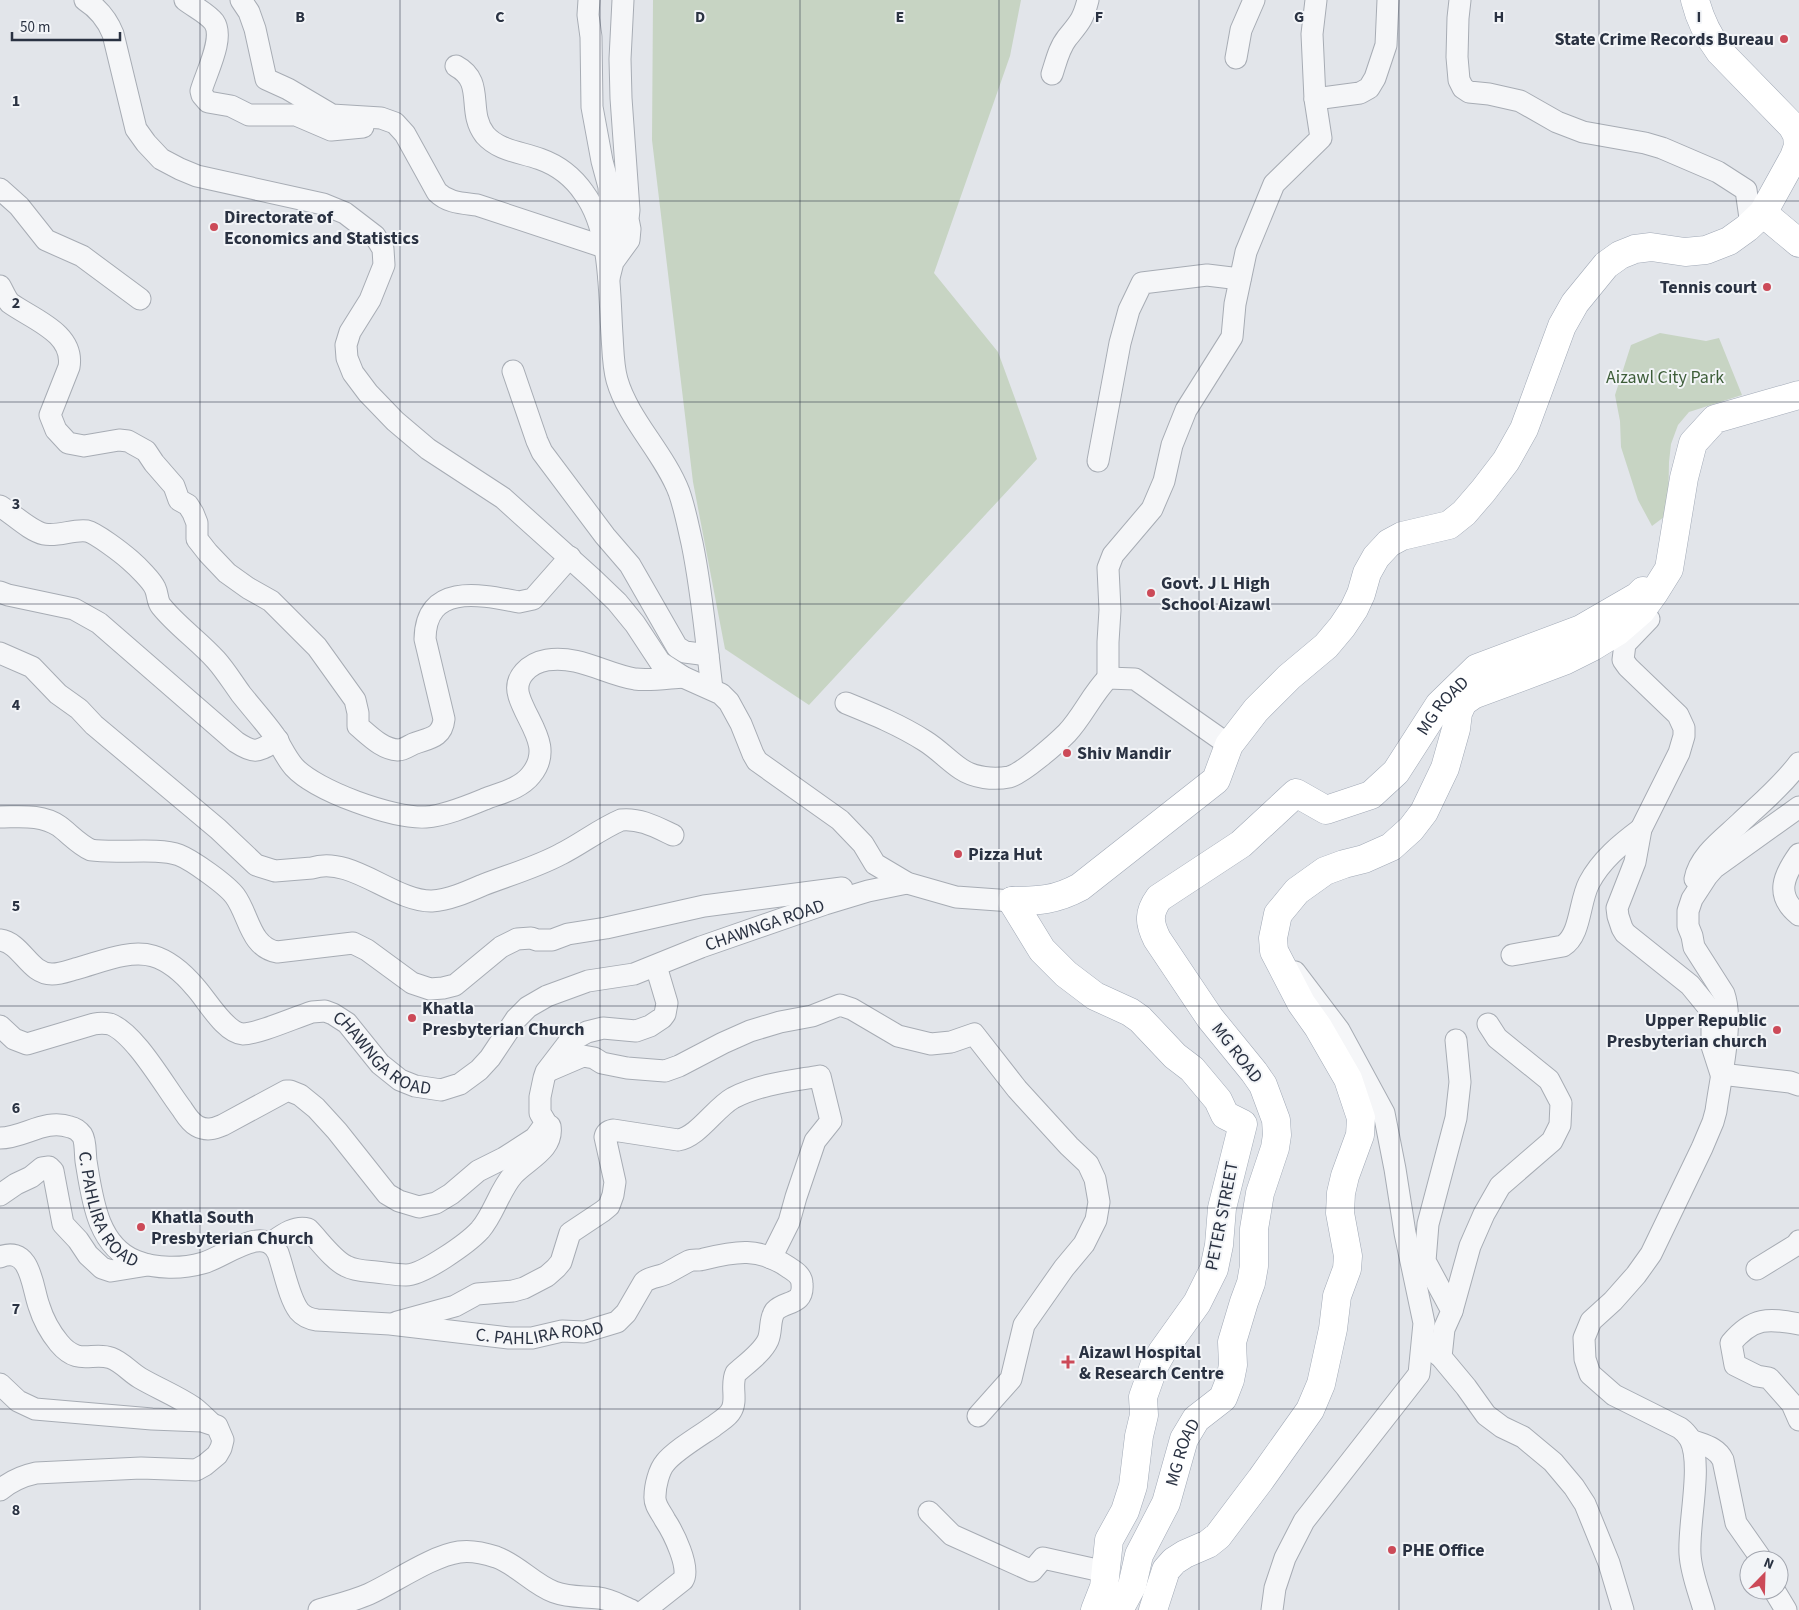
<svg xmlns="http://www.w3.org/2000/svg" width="1799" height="1610" font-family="'Source Sans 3',sans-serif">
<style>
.green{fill:#c7d4c3}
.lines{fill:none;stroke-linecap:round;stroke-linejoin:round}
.minor-casing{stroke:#a7acb4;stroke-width:23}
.major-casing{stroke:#a1a9b6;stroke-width:29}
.minor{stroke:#f5f6f8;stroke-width:21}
.major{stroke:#fff;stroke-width:28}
.grid{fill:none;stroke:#2a3242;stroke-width:1;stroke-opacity:0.55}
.poi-dot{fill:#cc4a58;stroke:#f2f4f7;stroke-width:2}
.labels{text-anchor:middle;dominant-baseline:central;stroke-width:4;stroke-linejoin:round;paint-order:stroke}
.poi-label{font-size:18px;font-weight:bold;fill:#2a3242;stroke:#f2f4f7;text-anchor:start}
.park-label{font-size:18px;fill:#3d5d38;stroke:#f2f4f7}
.street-label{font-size:18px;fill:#2a3242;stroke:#f2f4f7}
.grid-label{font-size:16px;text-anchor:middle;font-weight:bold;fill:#2a3242;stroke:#f2f4f7;stroke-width:4;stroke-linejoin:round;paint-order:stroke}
</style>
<rect width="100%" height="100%" fill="#e2e5ea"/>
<path class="green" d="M653,0H1021L1010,56L934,273L998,352L1037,459L809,705L725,649L693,482L652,140Z
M1660,333L1706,341L1719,338L1742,395L1689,412L1678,425L1671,444L1669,462L1668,514L1652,526L1638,500L1621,447L1620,421L1615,395L1631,345Z"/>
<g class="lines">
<defs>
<g id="minor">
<path d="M85,0C99,9 107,19 113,34L136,129L146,143L161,159L180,169L197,176L323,204L345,213L375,236L383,249L384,265L370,300L350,332L346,345L347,358L353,373L368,393L395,421L428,449L503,498L593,579L617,602L635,624L660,662L683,677L721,694L729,702L741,724L753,754L757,761L840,820L863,844L875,864L907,883L956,897L1012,901"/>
<path d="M185,0C194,7 207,13 214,22C225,38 206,73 201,91L202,95L208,102L231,106L249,115H296L331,130L363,127"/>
<path d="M241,0L249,12L255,29L266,79L288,89L332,115L381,118L395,123L405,134L437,192C448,203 462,203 477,205L604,247"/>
<path d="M589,0L588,15L591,37L592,107L602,161L609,187L610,215L615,234"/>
<path d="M1460,0L1458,18L1457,57L1459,80L1463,88L1469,92L1489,94L1520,101L1557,122L1583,132L1645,143L1662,148L1718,172L1746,190L1751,225"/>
<path d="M1236,58L1241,30L1254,0"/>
<path d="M456,66C486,82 466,111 485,135C499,151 521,152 540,159C557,165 573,177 584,193C611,230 609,290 612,335C613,350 613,366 617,380C628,419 664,453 679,492C685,509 688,526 692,543C702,591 706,640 712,689"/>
<path d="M1052,74C1056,62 1059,48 1067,38C1079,23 1083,20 1088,0"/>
<path d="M1315,99L1360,93L1369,88L1375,78L1386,45L1388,0"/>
<path d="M0,189L19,206L46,240L82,256L140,299"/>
<path d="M609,278L613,262L629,240L630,229L628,219L629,210L621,98L620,59L623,0"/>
<path d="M0,286C3,291 6,299 10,303C32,319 75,333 69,367L50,415L56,430L68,443L84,446L119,440L128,441L146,451L154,463L174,486L179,500L188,505L193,513L197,523V539L208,553L227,573L248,588L271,601L317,647L355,700L358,713V726C370,736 382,749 398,750C403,750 409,746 413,744C427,738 442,739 444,719L425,639C426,582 482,595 519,602L533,599L570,557"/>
<path d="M513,371L537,441L542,452L605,536L630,565L677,647L685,652L708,655"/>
<path d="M1098,461L1120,343L1129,310L1142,283L1207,275L1240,279"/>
<path d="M0,506C13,514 30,531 44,534C58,537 73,529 87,531C96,533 122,553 130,560C137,566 152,581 155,588C158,594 157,601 161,606C177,626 199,641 216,660C225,670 233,683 241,694C252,708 264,721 274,735C281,746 286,758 294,767C316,791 394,819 426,817C444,816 468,806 485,799C500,793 520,789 531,775C554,747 527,723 519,696C513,677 530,663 547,660C579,655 605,674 635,679C649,681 668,678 683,677"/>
<path d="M0,592L8,595L74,609L99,623L236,742C256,755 258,751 278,740"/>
<path d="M1649,619L1625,644L1623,660L1628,667L1678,715L1684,728V736L1679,753L1641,829L1635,862L1617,908L1618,916L1622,928L1625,933L1690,985L1708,1007L1712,1018V1046L1721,1074L1790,1082L1799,1085"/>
<path d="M0,653L32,667L58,694L79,709L94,725L218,829L256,865L275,871L312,868C351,855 394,902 432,901C449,900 467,892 483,885C509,875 537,867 561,854C581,844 600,829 621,820C640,818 656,827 673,835"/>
<path d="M1108,678V642L1110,610L1108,568L1113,555L1152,509L1164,481L1172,445L1186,410L1232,337L1235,304L1246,252L1274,184L1321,138L1315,99L1312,34L1316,0"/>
<path d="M846,703C873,714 900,725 925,741C938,749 949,761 961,769C974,778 994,780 1009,777C1022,774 1057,743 1067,733C1083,716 1092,694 1108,678L1135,679L1229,745"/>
<path d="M0,817C20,817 41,814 59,826C70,834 78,844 91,850C116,854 157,847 179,855C192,860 227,885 235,896C249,915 250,947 277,952L353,943L367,950L412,983L430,989L443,988L455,985L501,947L517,939L531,938L537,940H552L568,934L606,928L704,906L842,888"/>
<path d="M1799,854C1784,875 1774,895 1799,915"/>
<path d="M1695,879C1699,856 1723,839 1740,823C1760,804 1782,786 1799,763"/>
<path id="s1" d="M0,940C22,943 29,974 52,974C60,974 68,971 75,969C99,963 128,949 153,956C170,961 184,974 195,987C207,1000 225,1033 243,1034C258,1034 296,1017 312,1012L325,1011L333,1014L347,1023L380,1064L400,1080L415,1086L441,1090L460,1084L479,1070L490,1058L516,1019L528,1007L547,996L588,981L634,974L701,947L825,904L868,891L907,883"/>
<path d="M1512,955L1563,946C1581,935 1579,902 1589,883C1601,860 1621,844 1641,829"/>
<path d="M0,1026L14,1039L27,1044L94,1024C100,1023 104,1023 110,1024C135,1033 165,1087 182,1109C186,1115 190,1122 197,1126C206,1131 214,1129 223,1125L286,1091H290L300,1095L316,1108L337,1131L387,1194L399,1201L419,1207L436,1203L451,1194L478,1171L504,1158L535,1138L546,1123L540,1113V1097L544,1078L546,1072L569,1042L587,1032L603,1028L636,1031L650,1026L662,1018L665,1014L667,1003L656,966"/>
<path d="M548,1071L583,1056L594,1058L602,1063L627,1068L665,1071L679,1066L723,1043L750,1031L780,1022L812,1016L840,1005L852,1009L898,1036L931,1044L951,1042L974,1034L1017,1089L1069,1146L1088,1164L1095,1179L1099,1202L1096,1220L1084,1244L1064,1268L1024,1325L1011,1379L978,1416"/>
<path id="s2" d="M0,1138C24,1138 45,1118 70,1127C75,1128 79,1131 82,1135C86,1141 85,1154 86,1161C92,1197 97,1246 136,1261C156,1269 182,1269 203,1263C225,1257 264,1223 278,1253C284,1270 289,1298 299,1311C304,1317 310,1319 317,1320L390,1324L509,1338H532L562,1331L584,1332L617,1322L626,1313L644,1282C650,1277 658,1277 665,1274C673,1270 681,1265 689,1261C693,1259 699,1261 704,1259C736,1251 759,1247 788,1267C794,1271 802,1275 802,1284C804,1306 785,1300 775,1311C769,1319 772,1331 768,1340C762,1353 746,1364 736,1373C730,1385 738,1400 731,1411C728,1417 720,1421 714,1426C701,1435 674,1451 665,1463C659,1470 655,1486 655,1496C654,1505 661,1512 665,1520C673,1532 691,1568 683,1580L645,1610"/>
<path d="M0,1195L16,1184L31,1177L42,1168L49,1167L53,1171L63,1224L78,1240L88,1255L102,1268L111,1271L148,1265"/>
<path d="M271,1243C281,1236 295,1225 308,1229C319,1240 333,1260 346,1266C355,1271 366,1271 376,1272C386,1273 396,1275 406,1275C423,1275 468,1243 480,1230C494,1214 499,1191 513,1175C526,1160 554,1150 550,1126"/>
<path d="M0,1257C31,1245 32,1287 39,1306C43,1319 50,1332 59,1343C79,1367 92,1351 111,1358C122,1362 130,1372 140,1378C157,1388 177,1396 193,1407C200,1412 205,1418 211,1423"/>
<path d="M1757,1269L1796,1245L1799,1241"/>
<path d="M1452,1311L1470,1246L1484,1214L1500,1186L1552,1141L1560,1125L1561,1103L1549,1080L1497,1038L1488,1024"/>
<path d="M397,1322L455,1306L477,1294L513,1291L524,1288L547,1276L556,1268L561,1262L570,1233L603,1211L609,1206L613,1195L615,1182L605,1137C606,1132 608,1131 613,1130L678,1140C698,1137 715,1108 733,1098C760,1084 791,1081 820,1076L831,1121L815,1141L796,1197L789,1222L771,1258"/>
<path d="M1799,1324C1768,1318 1753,1317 1731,1343L1735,1365L1757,1376L1769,1378L1792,1404L1799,1420"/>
<path d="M1423,1343L1441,1357L1466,1387L1486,1415L1502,1427L1523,1437L1553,1462L1574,1487L1585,1504L1609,1563L1623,1610"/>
<path d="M1441,1357L1444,1329L1452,1311L1425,1261L1428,1224L1456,1118L1460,1082L1456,1040"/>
<path d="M0,1384L18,1401L35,1409L152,1419L202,1421L217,1426L223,1440L221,1448L217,1455L205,1465L196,1470L141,1468L36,1473C22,1476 11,1481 0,1490"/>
<path d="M1691,1440C1703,1445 1717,1447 1723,1460L1736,1523L1762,1560"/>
<path d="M929,1512L952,1535L1032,1571L1043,1558L1106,1572"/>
<path d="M1774,1590L1786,1610"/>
<path d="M319,1610C336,1605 353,1601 369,1594C395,1582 432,1556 459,1552C471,1550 484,1553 496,1557C518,1565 533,1584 554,1592C570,1598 584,1596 599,1598C610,1599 621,1606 631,1610"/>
<path d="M1272,1610L1275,1588L1285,1558L1304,1521L1419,1374L1424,1323L1405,1233L1395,1169L1384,1113L1339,1030L1295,972"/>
<path d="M1704,1610C1699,1592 1691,1573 1690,1554C1688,1523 1703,1464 1690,1439C1687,1434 1684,1431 1680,1428L1614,1395L1590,1374L1585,1359L1584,1338L1591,1321L1613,1301L1636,1275L1651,1254L1702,1148L1713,1122L1716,1111C1720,1080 1734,1022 1724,994L1694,947L1692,936L1688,926V911L1692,899L1707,876L1714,868L1799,807"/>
</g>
<g id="major">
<path d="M1763,213L1799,243"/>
<path d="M1012,901C1039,901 1056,900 1080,887L1216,780L1229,745L1256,710L1289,677L1326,646L1342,627L1354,609L1361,594L1367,573L1376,557L1389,543L1402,536L1449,525L1464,513L1483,491L1506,461L1524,429L1562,326L1575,303L1606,265L1620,255L1635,249L1651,247L1685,252L1706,250L1729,241L1747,228L1763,213L1794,157L1798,146L1797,135L1792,126L1720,52C1708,36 1700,20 1695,0"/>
<path d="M1012,901L1042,950L1066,974L1095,996L1130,1012L1140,1019L1175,1056L1192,1069L1218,1100L1225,1115L1243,1124L1222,1208L1219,1245L1214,1269L1197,1303L1162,1352L1154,1366L1143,1397L1144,1415L1139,1436L1133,1486L1125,1511L1109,1540L1104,1587L1095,1610"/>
<path id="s3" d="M1119,1610L1132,1586L1139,1555L1166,1503L1184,1439L1196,1419L1223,1398L1230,1380L1233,1365L1232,1342L1244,1302L1251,1283L1254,1266V1229L1260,1193L1275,1148L1277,1135L1276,1120L1263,1085L1254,1072L1210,1018L1157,939C1149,923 1148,913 1159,898L1241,844L1296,793L1326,810L1371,795L1396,772L1439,705L1477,668L1581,629L1638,596L1643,591"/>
<path d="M1153,1610L1166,1570L1174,1561L1185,1554L1208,1544L1218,1536L1261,1479L1310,1410L1321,1384L1333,1329L1337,1296L1347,1269L1348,1256L1340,1213L1341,1193L1345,1176L1360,1135L1361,1118L1348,1079L1318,1027L1301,1003L1274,951L1273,938L1278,914L1297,891L1325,871L1344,864L1364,859L1391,847L1411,829L1424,812L1445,768L1456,729L1458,713L1463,702L1473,695L1564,661L1592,647L1618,631L1641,611L1654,593L1669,569L1684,478L1693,443L1715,419L1799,395"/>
</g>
</defs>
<use href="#minor" class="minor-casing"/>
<use href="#major" class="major-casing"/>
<use href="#minor" class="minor"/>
<use href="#major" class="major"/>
</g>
<path class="grid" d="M200,0V1610M400,0V1610M600,0V1610M800,0V1610M999,0V1610M1199,0V1610M1399,0V1610M1599,0V1610M0,201H1799M0,402H1799M0,604H1799M0,805H1799M0,1006H1799M0,1208H1799M0,1409H1799"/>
<g class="poi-dot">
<circle cx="1784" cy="39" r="5"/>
<circle cx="214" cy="227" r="5"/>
<circle cx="1767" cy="287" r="5"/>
<circle cx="1151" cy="593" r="5"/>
<circle cx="1067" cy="753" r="5"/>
<circle cx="958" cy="854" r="5"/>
<circle cx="412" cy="1018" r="5"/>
<circle cx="1777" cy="1030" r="5"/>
<circle cx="141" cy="1227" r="5"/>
<path d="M1065.5 1354.5h5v5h5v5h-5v5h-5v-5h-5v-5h5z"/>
<circle cx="1392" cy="1550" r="5"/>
</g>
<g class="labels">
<g class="poi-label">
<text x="1774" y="39" text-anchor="end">State Crime Records Bureau</text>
<text x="224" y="217">Directorate of<tspan x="224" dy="21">Economics and Statistics</tspan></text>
<text x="1757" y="287" text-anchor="end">Tennis court</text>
<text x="1161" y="583">Govt. J L High<tspan x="1161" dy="21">School Aizawl</tspan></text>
<text x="1077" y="753">Shiv Mandir</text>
<text x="968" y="854">Pizza Hut</text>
<text x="422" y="1008">Khatla<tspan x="422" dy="21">Presbyterian Church</tspan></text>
<text x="1767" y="1020" text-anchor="end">Upper Republic<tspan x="1767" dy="21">Presbyterian church</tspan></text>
<text x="151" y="1217">Khatla South<tspan x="151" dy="21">Presbyterian Church</tspan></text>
<text x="1079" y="1352">Aizawl Hospital<tspan x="1079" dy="21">&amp; Research Centre</tspan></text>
<text x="1402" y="1550">PHE Office</text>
</g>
<g class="park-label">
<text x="1665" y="377">Aizawl City Park</text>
</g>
<g class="street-label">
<text stroke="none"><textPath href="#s3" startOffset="1160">MG ROAD</textPath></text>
<text stroke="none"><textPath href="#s1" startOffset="896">CHAWNGA ROAD</textPath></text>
<text stroke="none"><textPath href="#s1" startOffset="448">CHAWNGA ROAD</textPath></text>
<text transform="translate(1237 1053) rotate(52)">MG ROAD</text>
<text stroke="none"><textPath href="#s2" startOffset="168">C. PAHLIRA ROAD</textPath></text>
<text transform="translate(1222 1216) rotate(-79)">PETER STREET</text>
<text stroke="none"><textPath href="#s2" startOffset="690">C. PAHLIRA ROAD</textPath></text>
<text stroke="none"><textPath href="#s3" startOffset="171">MG ROAD</textPath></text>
</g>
</g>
<g class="grid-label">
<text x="300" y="22">B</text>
<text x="500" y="22">C</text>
<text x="700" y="22">D</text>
<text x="900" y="22">E</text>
<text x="1099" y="22">F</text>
<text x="1299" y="22">G</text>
<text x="1499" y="22">H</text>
<text x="1699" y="22">I</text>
<text x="16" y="106">1</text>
<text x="16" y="308">2</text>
<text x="16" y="509">3</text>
<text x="16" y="710">4</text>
<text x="16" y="911">5</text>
<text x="16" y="1113">6</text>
<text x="16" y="1314">7</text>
<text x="16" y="1515">8</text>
</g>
<g transform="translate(1764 1575) rotate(23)"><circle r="24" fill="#f2f4f7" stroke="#a2a6af"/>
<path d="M0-4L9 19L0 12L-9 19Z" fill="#cc4a58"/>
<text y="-8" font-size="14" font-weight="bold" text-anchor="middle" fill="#2a3242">N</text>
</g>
<path d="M12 32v8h108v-8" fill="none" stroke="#2a3242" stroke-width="2.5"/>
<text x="20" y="32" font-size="15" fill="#2a3242" stroke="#f2f4f7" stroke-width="4" paint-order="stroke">50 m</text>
</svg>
